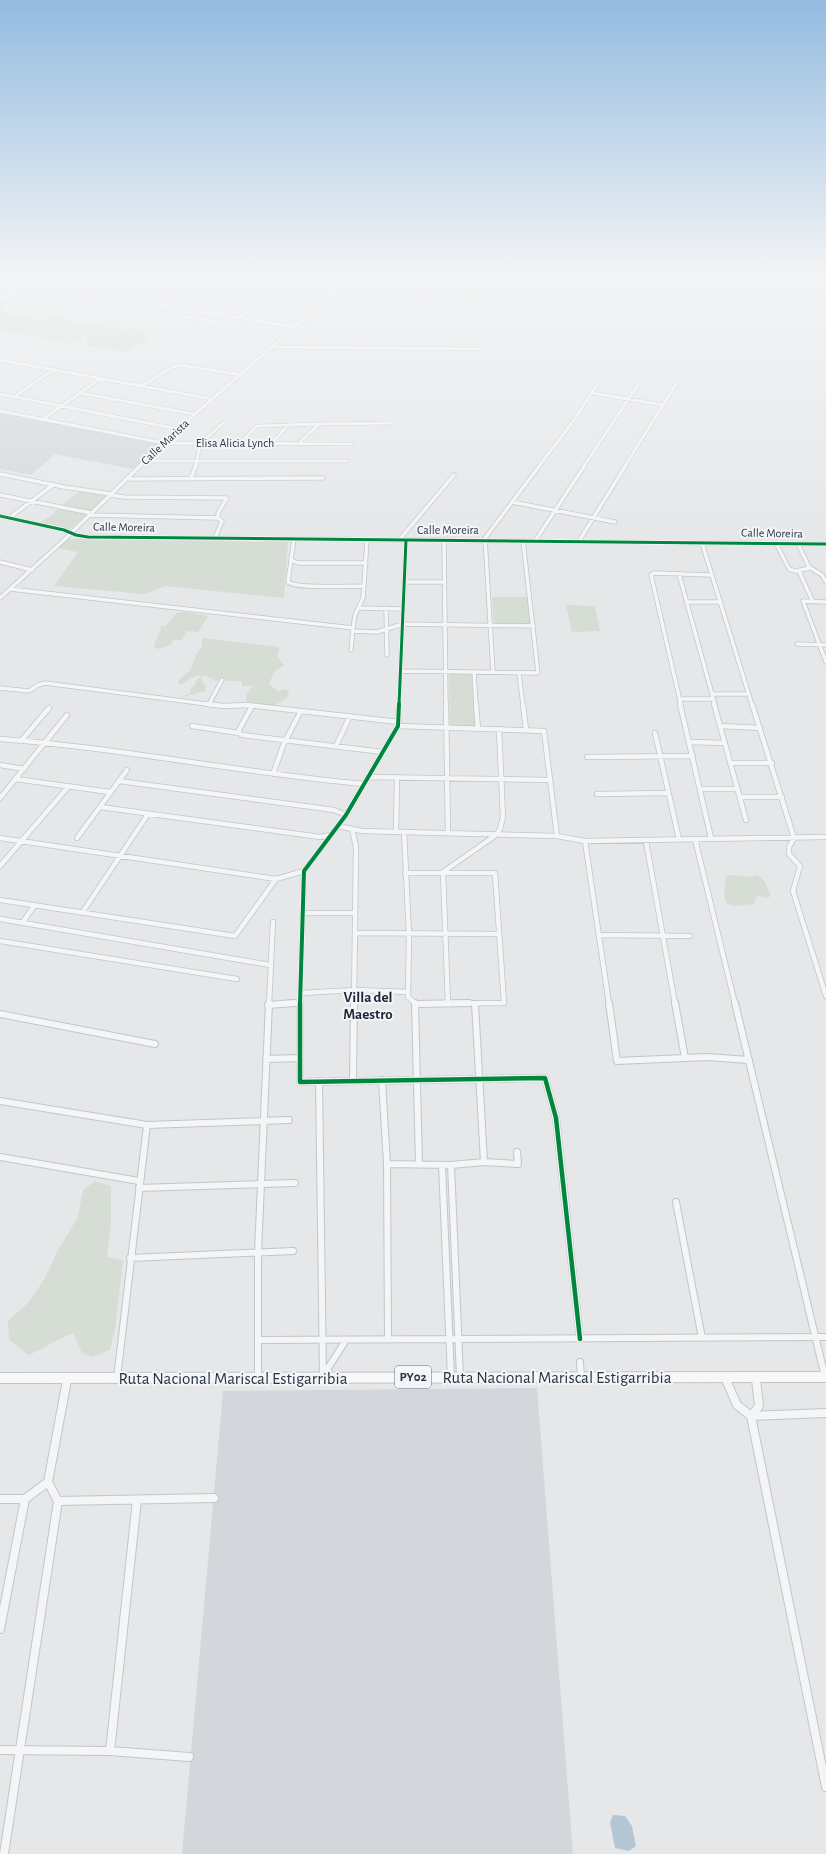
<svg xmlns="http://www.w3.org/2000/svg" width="826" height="1854" font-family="'Alegreya Sans',sans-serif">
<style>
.built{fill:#d3d7dc}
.green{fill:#d6ddd5}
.water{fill:#b3c6d3}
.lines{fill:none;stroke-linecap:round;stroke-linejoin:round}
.stream{stroke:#b3c6d3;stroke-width:1}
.street-far4-casing{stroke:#c3c5c7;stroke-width:4}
.street-far3-casing{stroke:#c3c5c7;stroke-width:5}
.street-far2-casing{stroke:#c3c5c7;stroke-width:6}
.street-far1-casing{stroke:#c3c5c7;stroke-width:8}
.street-casing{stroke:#c3c5c7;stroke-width:10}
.secondary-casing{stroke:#c3c5c7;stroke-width:5}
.primary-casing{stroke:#c1c4c7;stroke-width:12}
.street-far4{stroke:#f4f5f6;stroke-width:3}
.street-far3{stroke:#f4f5f6;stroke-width:3.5}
.street-far2{stroke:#f4f5f6;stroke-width:4.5}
.street-far1{stroke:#f4f5f6;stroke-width:6}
.street{stroke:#f4f5f6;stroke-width:8}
.secondary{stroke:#f7f7f8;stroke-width:4}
.primary{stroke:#f7f7f8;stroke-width:10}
.cycleway-far2-casing{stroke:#f3f5f8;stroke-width:5}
.cycleway-far1-casing{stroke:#f3f5f8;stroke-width:6}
.cycleway-casing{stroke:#f3f5f8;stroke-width:7}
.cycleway-far2{stroke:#00873e;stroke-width:3}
.cycleway-far1{stroke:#00873e;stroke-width:4}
.cycleway{stroke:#00873e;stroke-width:4.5}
.labels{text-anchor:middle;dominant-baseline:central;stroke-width:4;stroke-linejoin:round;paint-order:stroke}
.far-street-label{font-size:12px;fill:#2b3643;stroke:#f3f5f8}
.shield{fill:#f3f5f8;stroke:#676f79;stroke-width:1}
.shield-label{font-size:13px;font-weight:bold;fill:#2b3643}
.neighbourhood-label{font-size:15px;font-weight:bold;fill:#1d2734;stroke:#f3f5f8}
.near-street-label{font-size:17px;fill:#2b3643;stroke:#f3f5f8}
</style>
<rect width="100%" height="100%" fill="#e5e7e9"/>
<path class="built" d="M0,411L160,442L133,469L55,454L31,475L0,469Z
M537,1388L573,1854H182L223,1391Z"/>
<path class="green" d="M0,308L5,309V313L39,321L45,318H58L73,322L71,323L77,326C89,322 98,327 110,328C116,328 118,326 123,329L117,331L120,333L127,332L125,330C133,326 140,329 147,334L145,336L149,339L127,352L85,345L88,340V338L79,336L82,339L80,341L69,343L0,330Z
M82,489L110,494L69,530L37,524L54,514V512Z
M68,539L288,542L284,598L165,586L144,594L54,586L78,552L56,548Z
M492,597H528L532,625L494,624Z
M566,605L595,606L600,631L572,632Z
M184,612L205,615L208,616L198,632L187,631L182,640H173L172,644L160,649L155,648L154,645L161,630L160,626H165L177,613Z
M202,638L279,647V652L277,656L284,665L274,672L269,684L279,692L283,689L288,690L289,693L287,698L275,705H255L246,702V695L253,686H242V682L241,681H227L225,678L216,681L206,676L201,677L203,683L206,686L205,691L183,697V696L190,693V689L195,685L196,681L201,677L200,675L191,678L180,685L178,682C181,677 186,675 190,670C195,662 194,654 202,647Z
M449,674H471L475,726H450Z
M735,875L750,877L758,875L765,882L771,896L766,898L758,896L755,900L754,904L734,906L727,904L724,896L726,876Z
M95,1181L111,1186V1224L107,1257L123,1260L115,1329L110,1350L92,1357L82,1353L73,1333C57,1339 44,1349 28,1355L9,1339L8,1321L29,1302L45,1278L57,1252L78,1217L83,1190Z"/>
<path class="water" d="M613,1815L625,1816L632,1826L636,1846L629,1851L615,1848L610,1822Z"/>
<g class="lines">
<path class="stream" d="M1,305L30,292"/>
<defs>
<path id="street-far4" d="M102,276L315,310
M177,276L195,279
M248,276L337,290
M0,279L22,284
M61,281L68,276
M26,282L295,327
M85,285L100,276
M0,286L8,281
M161,286L174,276
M16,288L219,322
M111,289L125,280
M137,292L150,284
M331,296L566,299
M161,297L175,288
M445,297L454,287
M497,297L505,286
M523,298L528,288
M547,298L552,291
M200,299L207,293
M468,301L479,287
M186,309L197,301
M213,313L234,298
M238,317L246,313L259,302
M273,347L483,349
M0,360L212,399
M143,385L171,368L180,365L241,375
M80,393L194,414
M592,393L663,405
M0,394L178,429
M14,397L54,369
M0,411L163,443L352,444
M42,420L101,378
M240,443L257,426L319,424
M272,443L289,424
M299,443L319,424L393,423
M144,461H347
M140,466L178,429L353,276
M196,466L200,444L223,423
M539,466L572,423L597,385
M584,466L639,383
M625,466L676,384"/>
<path id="street-far3" d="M0,474L64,487L111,494
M191,478L196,465
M126,479L323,478
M0,495L91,513
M110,495L124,497L227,498L218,513V518
M512,502L615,522
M89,515L218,518L222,521L215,538
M0,516L64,530L76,535L88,537L826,544
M9,518L53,485
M294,539L288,582C296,589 350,586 364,586
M399,540L454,475
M444,540L446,705
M535,541L585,465
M579,541L626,465
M702,543L752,705
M776,543L789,569L795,571L811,568
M798,544L809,567L822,575L826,582
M291,560L298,563H366
M0,562L32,570
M799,571L813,602
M679,574L715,705
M404,582H444
M10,589L353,628L351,650
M0,598L62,542L141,465
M686,602H719
M826,602L803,601L826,662
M360,608L402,609
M386,608L387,655
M353,628L355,615L363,598L367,540
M353,631L377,632L403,624L534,626
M797,644L826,645
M401,671L538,673L523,541
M474,672L476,705
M493,672L485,538L540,465
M519,673L523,705
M0,688L29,691L38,685L45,683L214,705
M712,694H749
M679,699H713
M209,704L222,680
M399,705L406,540
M681,705L651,575L654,573L711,575"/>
<path id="street-far2" d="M207,704L224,706L247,705L399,722
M446,704L448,833
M476,704L478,729
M523,704L526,730
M680,704L711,838
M714,704L746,820
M752,704L794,838L789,847V854L800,866L793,891L826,996
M252,706L239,730V733L242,735L383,752
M192,726L239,733
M398,726L544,731L557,836
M721,726L760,728
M655,733L679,839
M0,739C122,748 242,773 364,784
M21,741L49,708
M690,742L725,743
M336,746L350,716
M587,757L693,756
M731,763H772
M0,765L24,769
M273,774L284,743L301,711
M368,777L550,780
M15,779L110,792
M119,781L334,810L346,815
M700,789H738
M597,794L668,793
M740,797H782
M0,798L67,715
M100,807L320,837L331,835
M338,826L362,831L557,836L585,841L826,837
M352,829L356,847L354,1004
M396,832L397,777
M404,832L409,934L408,997L416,1004
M0,838L276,879L304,871
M77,838L127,770
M695,839L735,1004
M585,841L609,1004
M646,841L675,1004
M0,866L68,787
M405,873H495L504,1003L416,1004
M0,900L235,936L276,879
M82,913L148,814
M304,913H355
M0,919L270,965
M22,923L35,905
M355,933L499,934
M599,935L690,936
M0,941L237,979
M301,993L355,990L408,992
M269,1004L273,922
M278,1004L301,1003
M300,1004L304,871L346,815L398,726L399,704
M448,1004L443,872L496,835L500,829L503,817L499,729"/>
<path id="street-far1" d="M300,1003V1082L545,1078L556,1118L580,1339
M415,1003L419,1164
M609,1003L617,1061L707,1057L749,1060
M675,1003L685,1058
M735,1003L825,1377
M416,1004L469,1003
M475,1004L484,1162
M268,1005L294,1003
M0,1014L155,1044
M266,1059L299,1058
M353,1080L354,1003
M382,1080L387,1164L388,1340
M319,1081L323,1377
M0,1101L147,1125L289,1120
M0,1157L139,1181
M387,1164L451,1165L484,1162L518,1164L517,1152
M442,1165L451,1377
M451,1165L460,1377
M139,1188L295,1183
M676,1202L702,1338
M130,1258L293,1251
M259,1340L826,1337
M580,1362L581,1377
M323,1376L346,1340
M725,1377L727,1381
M756,1377V1381
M117,1378L147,1125
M258,1379V1252L269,1003
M66,1381L67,1378"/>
<path id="street" d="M67,1380L48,1482L58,1501L214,1498
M726,1380L737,1405L751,1416L826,1413
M756,1380L759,1406L751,1416L826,1787
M0,1499H25L48,1482
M0,1629L25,1499
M0,1750L110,1751L189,1757
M110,1751L137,1500
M4,1854L58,1501"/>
<path id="secondary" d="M0,298L35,276"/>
<path id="primary" d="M0,1378L826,1377"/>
</defs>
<use href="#street-far4" class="street-far4-casing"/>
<use href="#street-far3" class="street-far3-casing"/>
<use href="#street-far2" class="street-far2-casing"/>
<use href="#street-far1" class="street-far1-casing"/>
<use href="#street" class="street-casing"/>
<use href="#secondary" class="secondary-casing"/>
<use href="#primary" class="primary-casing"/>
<use href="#street-far4" class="street-far4"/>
<use href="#street-far3" class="street-far3"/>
<use href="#street-far2" class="street-far2"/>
<use href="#street-far1" class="street-far1"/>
<use href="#street" class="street"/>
<use href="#secondary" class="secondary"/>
<use href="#primary" class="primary"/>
<defs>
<path id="cycleway-far2" d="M0,516L64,530L76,535L88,537L826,544
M399,705L406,540"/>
<path id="cycleway-far1" d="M300,1004L304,871L346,815L398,726L399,704"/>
<path id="cycleway" d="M300,1003V1082L545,1078L556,1118L580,1339"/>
</defs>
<use href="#cycleway-far2" class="cycleway-far2-casing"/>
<use href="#cycleway-far1" class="cycleway-far1-casing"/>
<use href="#cycleway" class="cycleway-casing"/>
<use href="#cycleway-far2" class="cycleway-far2"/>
<use href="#cycleway-far1" class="cycleway-far1"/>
<use href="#cycleway" class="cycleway"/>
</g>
<linearGradient id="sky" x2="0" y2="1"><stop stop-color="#93bbe0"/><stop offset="0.51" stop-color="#f3f4f5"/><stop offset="1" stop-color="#f3f4f5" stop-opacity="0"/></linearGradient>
<rect width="826" height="536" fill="url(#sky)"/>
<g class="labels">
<g class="far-street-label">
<text transform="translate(165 442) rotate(-43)">Calle Marista</text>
<text x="235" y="443">Elisa Alicia Lynch</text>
<text transform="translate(124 527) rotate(1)">Calle Moreira</text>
<text x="448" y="530">Calle Moreira</text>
<text transform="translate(772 533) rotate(1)">Calle Moreira</text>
</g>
<rect class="shield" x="395" y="1366" width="36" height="22" rx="3"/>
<g class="shield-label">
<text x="413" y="1377">PY02</text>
</g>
<g class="neighbourhood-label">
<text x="368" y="997">Villa del<tspan x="368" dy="17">Maestro</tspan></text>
</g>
<g class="near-street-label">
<text x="557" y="1377">Ruta Nacional Mariscal Estigarribia</text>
<text x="233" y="1378">Ruta Nacional Mariscal Estigarribia</text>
</g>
</g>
</svg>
